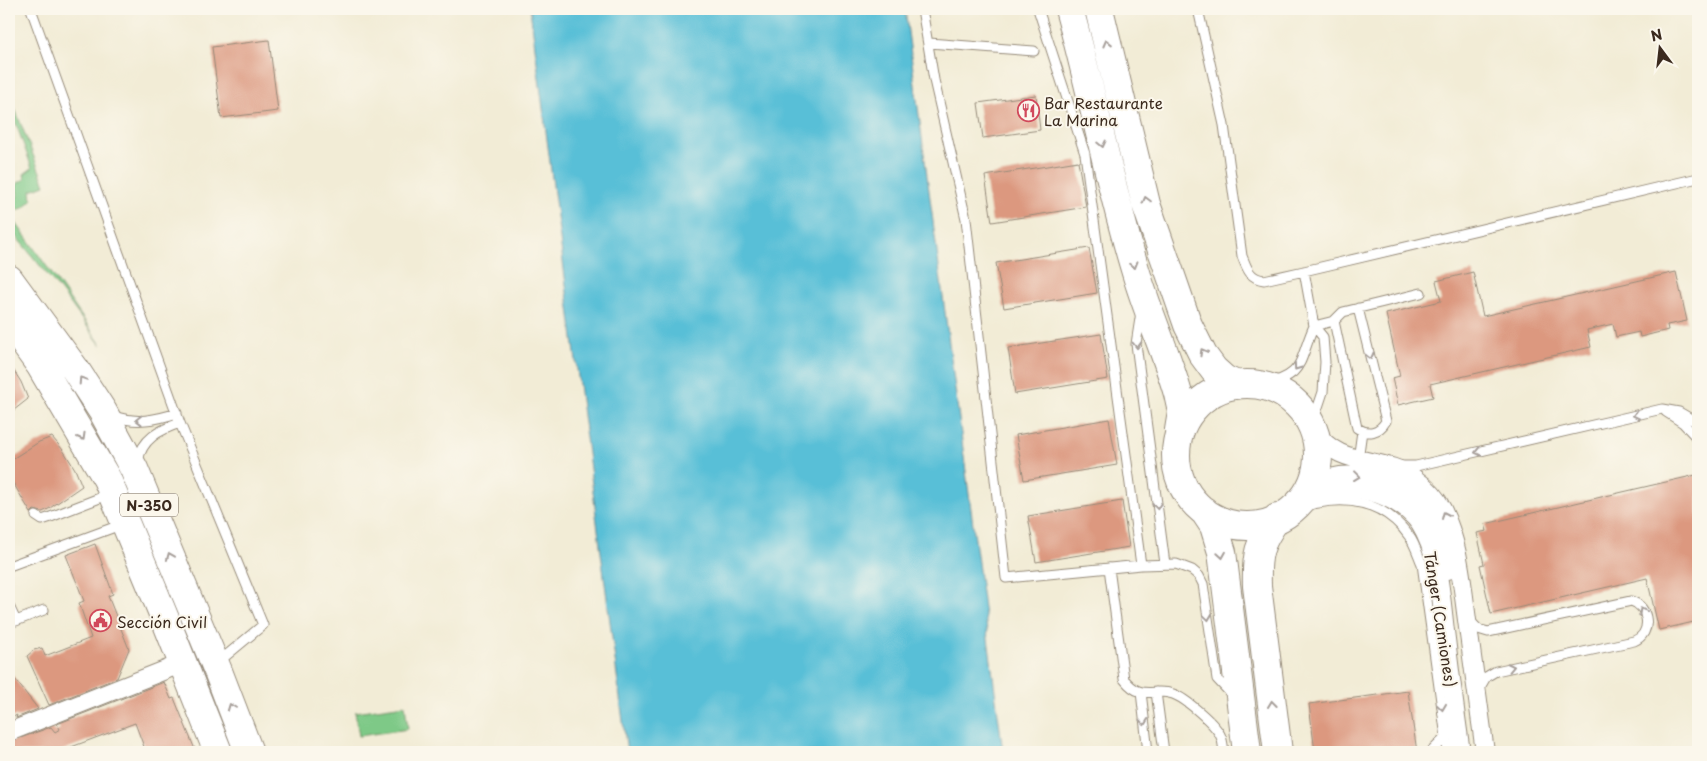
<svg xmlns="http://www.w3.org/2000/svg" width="1707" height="761" font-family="'Playpen Sans',sans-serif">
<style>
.green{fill:#7ec987;stroke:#5c7a52}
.water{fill:#59bfd7;stroke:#4a747a}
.building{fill:#dc987f}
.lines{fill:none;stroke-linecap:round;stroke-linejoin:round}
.service-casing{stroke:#968b7a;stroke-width:11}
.minor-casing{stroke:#968b7a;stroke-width:20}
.primary-casing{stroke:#968b7a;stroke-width:30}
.trunk-casing{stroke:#968b7a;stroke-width:30}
.service{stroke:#fff;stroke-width:9}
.minor{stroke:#fff;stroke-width:18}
.primary{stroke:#fff;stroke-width:28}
.trunk{stroke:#fff;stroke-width:28}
.oneway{stroke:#a79f9a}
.labels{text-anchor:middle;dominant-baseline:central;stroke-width:4;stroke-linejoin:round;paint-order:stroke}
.shield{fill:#fbf7ec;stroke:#75685c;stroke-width:1}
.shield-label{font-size:14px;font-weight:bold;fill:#3b2a1e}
.poi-label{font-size:15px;fill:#3b2a1e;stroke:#fbf7ec;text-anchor:start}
.street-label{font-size:15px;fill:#3b2a1e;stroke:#fbf7ec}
</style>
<rect width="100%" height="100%" fill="#fbf7ec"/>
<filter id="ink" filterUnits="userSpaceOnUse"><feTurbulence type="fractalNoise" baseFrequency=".02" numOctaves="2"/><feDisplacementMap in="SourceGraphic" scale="10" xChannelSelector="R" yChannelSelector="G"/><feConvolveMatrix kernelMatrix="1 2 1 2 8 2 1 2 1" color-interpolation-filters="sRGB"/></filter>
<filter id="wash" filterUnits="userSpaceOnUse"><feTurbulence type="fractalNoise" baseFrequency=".0096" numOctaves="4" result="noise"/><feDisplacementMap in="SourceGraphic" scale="20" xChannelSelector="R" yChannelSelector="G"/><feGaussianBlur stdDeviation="1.12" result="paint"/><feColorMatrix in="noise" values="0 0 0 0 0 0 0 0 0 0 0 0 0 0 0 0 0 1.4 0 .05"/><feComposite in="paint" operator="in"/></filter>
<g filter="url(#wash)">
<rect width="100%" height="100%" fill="#f2ecd6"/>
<path class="green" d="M11,99L45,185L31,190L32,200L23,208L17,210L9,202L18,196L16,186L19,182L25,179L24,174L32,168L15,121L9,116V100Z
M9,213L62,288L101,345L61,291L9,228Z
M405,705L408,729L359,736L355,712Z"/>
<path class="water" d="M530,9H905L1003,752H627Z"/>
<g id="blocks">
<path class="building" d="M269,40L278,111L221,118L212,47Z
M1036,95L1040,130L983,138L978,103Z
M1078,161L1086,207L992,222L985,176Z
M1089,248L1097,293L1004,308L996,263Z
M1473,272L1483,316L1676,272L1687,321L1667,325L1668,330L1640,337L1639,332L1616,337L1613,324L1587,330L1591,347L1430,384L1433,397L1398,405L1392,378L1400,376L1386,314L1441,301L1436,281Z
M1101,334L1108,379L1015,394L1008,348Z
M9,363L21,382L28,399L9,414Z
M1109,419L1117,465L1024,480L1016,435Z
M52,437L63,450L75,469L82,486L47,510L42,512L34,510L31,513L9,476V461L39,442Z
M1696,475L1698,486V621L1659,630L1647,578L1491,614L1480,565L1484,564L1477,533L1487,531L1485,524Z
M1122,501L1129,547L1036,562L1028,516Z
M95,544L113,594L108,596L129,649L117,678L49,705L27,656L34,650L42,648L45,656L91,638L79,603L84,601L66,555Z
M9,671L24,691L38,709L16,718L17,715L9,719Z
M164,682L171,699L174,698L196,752H146L135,723L58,752H9V742L51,727L55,732L60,729L57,724Z
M1408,691L1417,752H1315L1309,704Z"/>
</g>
</g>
<g filter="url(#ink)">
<use href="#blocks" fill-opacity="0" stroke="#968b7a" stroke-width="1"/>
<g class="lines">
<defs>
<path id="service" d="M31,9L180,423L263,625L222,659L221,663
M922,9L934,80L966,219L1006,578L1141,565L1176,564L1192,570L1199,576L1203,584L1217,679L1233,696
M1038,9L1085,154L1141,565
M1198,9L1224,125L1242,256C1247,268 1249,278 1264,280L1304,271L1698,178
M929,43L1034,51
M1304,271L1314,326L1323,337L1325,362L1323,392L1312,425
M1141,312L1136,344L1165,564
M1334,321L1357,428C1368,435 1379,433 1386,421L1358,308
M1314,326L1334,321L1343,312L1421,293
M1259,386C1306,375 1297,365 1314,326
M1666,412L1683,423L1698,439
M114,416C135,424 156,420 177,413
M1358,460L1362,431
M138,461C142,439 159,430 180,423
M1401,466H1416L1662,409L1679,412L1698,423
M1287,512C1332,495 1378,493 1409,536C1415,544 1418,555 1422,564L1448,752
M36,516L42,520L48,518L110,494
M9,566L123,524
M1109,568L1124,679C1142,702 1153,687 1173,694C1185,698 1217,725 1221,737C1223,741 1223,747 1224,752
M9,606L16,621L44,610
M1469,620L1478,629L1488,632L1631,601C1649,606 1653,633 1634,641L1496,671L1486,677L1479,689
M1141,692L1148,752
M1156,692L1164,752
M1431,752L1448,735"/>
<path id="minor" d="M1314,430C1340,470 1381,454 1414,478C1425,486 1436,496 1442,509C1459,543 1462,583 1467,620C1473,664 1479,708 1485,752
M1311,486C1349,464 1401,478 1428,512C1440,528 1444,550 1448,570
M1310,494C1326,487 1346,487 1362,490C1383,493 1408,506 1420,524C1439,554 1441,597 1445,631C1450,672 1455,712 1461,752
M9,732L183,663"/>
<path id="primary" d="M1069,9C1094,98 1110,190 1138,279C1150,318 1167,355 1178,394L1182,412L1179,430
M1099,9L1146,204L1188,325L1203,355L1214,370L1224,379L1237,385
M1176 455a71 71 0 1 1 142 0a71 71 0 1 1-142 0Z
M1204,511L1214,526L1222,552L1247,752
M1277,518C1258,544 1256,555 1257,586L1278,752"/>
<path id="trunk" d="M9,279L75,369L103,412L134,469L218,671L249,752
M9,322L40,365L107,479L166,621L218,752"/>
</defs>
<use href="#service" class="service-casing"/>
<use href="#minor" class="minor-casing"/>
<use href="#primary" class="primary-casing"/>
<use href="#trunk" class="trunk-casing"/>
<use href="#service" class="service"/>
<use href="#minor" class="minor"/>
<use href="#primary" class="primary"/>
<use href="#trunk" class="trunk"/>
</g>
<defs><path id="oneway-chevron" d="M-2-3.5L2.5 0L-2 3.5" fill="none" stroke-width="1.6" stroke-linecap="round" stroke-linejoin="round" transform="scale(1.25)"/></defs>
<g class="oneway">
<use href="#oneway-chevron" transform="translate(1107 43) rotate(-104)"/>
<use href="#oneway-chevron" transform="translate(1102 144) rotate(77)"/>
<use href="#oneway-chevron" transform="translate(1146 200) rotate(-105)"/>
<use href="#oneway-chevron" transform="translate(1134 265) rotate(74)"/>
<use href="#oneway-chevron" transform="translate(1137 345) rotate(88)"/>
<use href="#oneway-chevron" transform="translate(1203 352) rotate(-120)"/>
<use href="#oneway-chevron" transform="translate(1370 356) rotate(76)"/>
<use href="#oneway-chevron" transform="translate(1297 367) rotate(125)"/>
<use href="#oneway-chevron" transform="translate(82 380) rotate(-123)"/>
<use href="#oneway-chevron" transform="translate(1636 415) rotate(167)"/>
<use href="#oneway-chevron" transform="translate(139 420) rotate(179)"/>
<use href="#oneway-chevron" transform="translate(82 437) rotate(60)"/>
<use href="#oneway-chevron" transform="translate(1478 452) rotate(167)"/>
<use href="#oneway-chevron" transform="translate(1357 476) rotate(7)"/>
<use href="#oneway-chevron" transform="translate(1157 506) rotate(83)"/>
<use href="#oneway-chevron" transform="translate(1445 515) rotate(-114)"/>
<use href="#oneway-chevron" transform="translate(1222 555) rotate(81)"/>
<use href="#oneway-chevron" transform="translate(170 556) rotate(-112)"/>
<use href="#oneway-chevron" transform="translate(1642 611) rotate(-118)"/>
<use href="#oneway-chevron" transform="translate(1208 617) rotate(82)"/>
<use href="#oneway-chevron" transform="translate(1511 667) rotate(-12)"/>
<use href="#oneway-chevron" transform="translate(1272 704) rotate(-97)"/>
<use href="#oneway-chevron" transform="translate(231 707) rotate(-111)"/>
<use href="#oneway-chevron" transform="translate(1442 707) rotate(82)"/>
<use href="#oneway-chevron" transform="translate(1144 722) rotate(83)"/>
</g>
</g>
<defs>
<symbol id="restaurant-ring" viewBox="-11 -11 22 22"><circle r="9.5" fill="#fbf7ec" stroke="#d1495b" stroke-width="1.5"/><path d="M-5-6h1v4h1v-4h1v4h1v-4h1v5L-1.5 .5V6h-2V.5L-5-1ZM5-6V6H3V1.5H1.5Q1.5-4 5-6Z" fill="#d1495b"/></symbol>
<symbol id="civic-ring" viewBox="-11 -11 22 22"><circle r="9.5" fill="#fbf7ec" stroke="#d1495b" stroke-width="1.5"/><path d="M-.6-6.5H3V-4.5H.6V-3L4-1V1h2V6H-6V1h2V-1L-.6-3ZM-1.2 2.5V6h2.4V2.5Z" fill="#d1495b"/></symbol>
</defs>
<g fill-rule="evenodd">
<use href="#restaurant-ring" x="1016" y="98" width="25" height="25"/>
<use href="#civic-ring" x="88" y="608" width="25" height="25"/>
</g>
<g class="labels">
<rect class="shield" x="120" y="493.5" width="58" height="23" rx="4"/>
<g class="shield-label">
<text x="149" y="505">N-350</text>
</g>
<g class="poi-label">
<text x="1044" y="102">Bar Restaurante<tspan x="1044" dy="17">La Marina</tspan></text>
<text x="117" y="621">Sección Civil</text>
</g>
<g class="street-label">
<text transform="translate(1441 619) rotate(81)">Tánger (Camiones)</text>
</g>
</g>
<rect width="1707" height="761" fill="none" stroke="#fbf7ec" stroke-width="30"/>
<g transform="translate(1660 48) rotate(345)" stroke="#fbf7ec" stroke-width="4" paint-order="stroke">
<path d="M0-4L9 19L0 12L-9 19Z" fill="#3b2a1e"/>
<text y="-8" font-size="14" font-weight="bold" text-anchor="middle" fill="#3b2a1e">N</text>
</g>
</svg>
